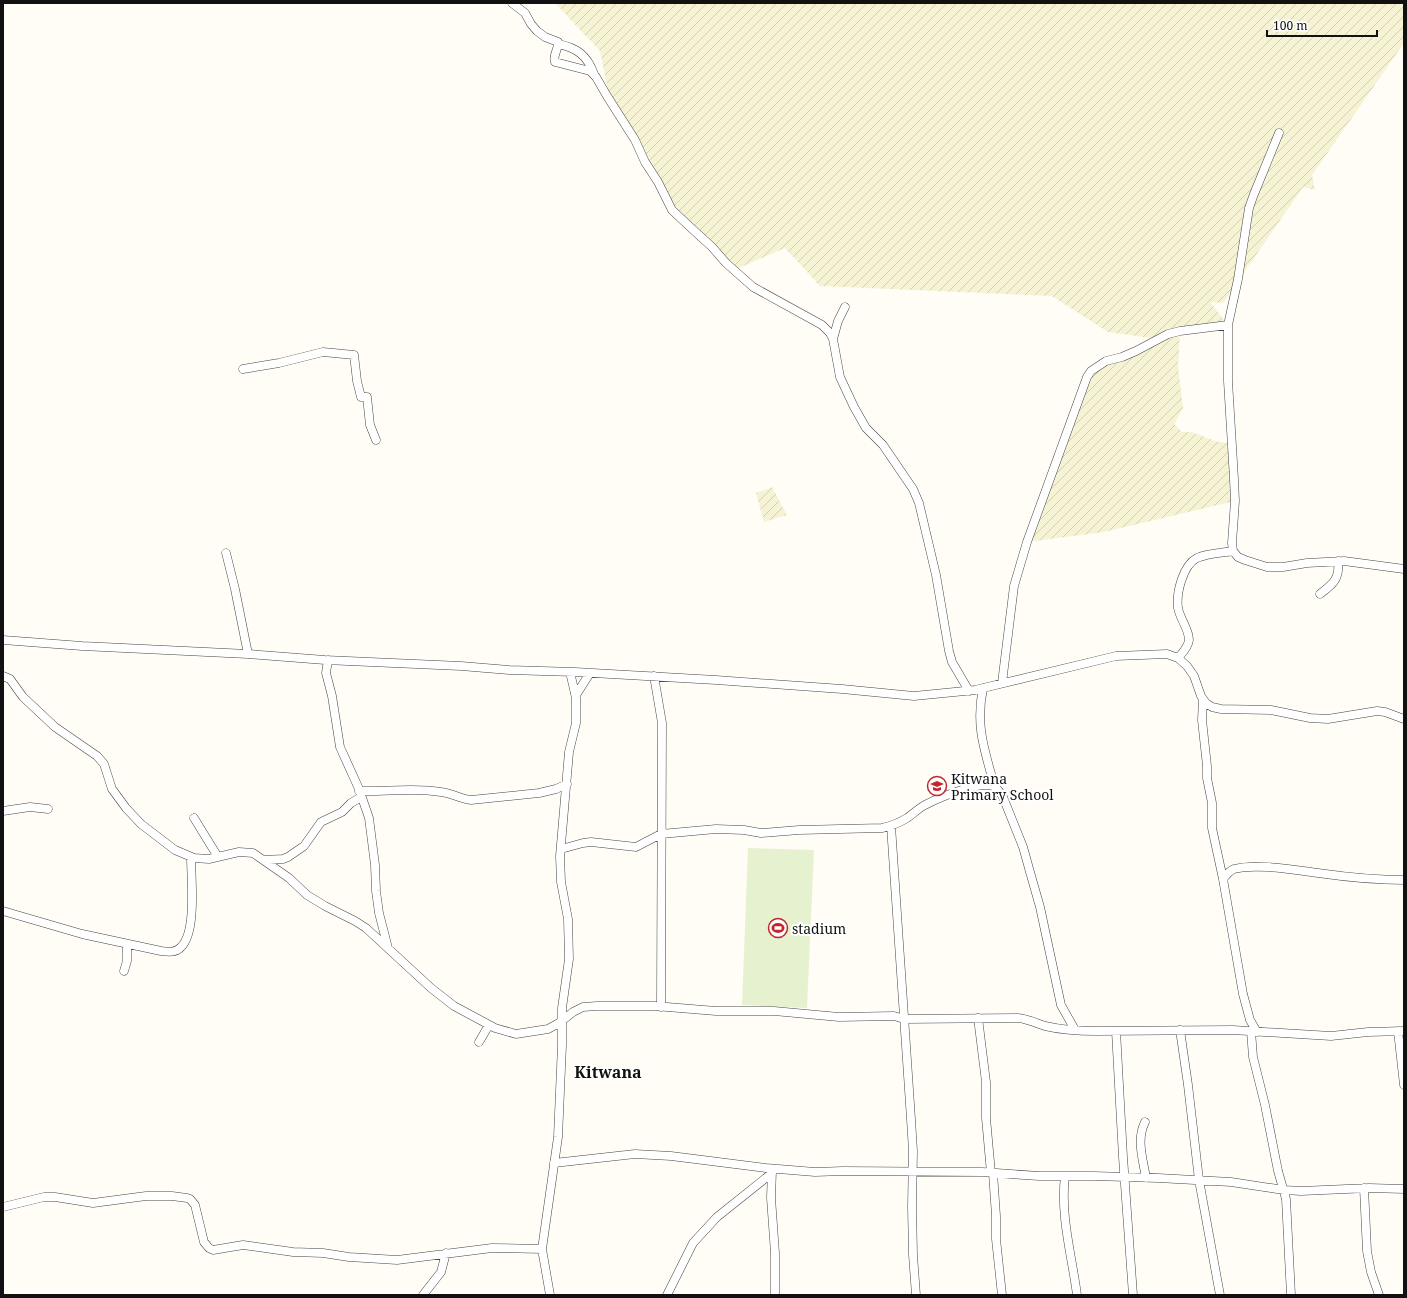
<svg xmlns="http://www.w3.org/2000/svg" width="1407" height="1298" font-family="'Noto Serif',serif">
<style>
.farmland{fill:url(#farmland-furrows)}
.pitch{fill:#e6f2cf}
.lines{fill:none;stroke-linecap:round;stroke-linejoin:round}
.street-casing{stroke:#444;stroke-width:9}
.street{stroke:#fff;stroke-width:8}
.labels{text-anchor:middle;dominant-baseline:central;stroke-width:4;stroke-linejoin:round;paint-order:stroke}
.poi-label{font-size:14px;fill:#111;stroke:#fff;text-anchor:start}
.quarter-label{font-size:16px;font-weight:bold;fill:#111;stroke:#fff}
</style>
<defs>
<pattern id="farmland-furrows" width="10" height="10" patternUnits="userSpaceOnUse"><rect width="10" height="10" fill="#f6f3d4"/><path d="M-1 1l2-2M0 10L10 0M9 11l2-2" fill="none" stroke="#d2cfb5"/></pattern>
</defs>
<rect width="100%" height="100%" fill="#fffdf5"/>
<path class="farmland" d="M555,3H1404V43L1312,175L1315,190L1303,187L1223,303L1210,302L1228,325L1180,331L1178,368L1183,408L1174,424L1182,432H1192L1215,441L1231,444L1235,501L1104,532L1027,542L1067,433L1098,365L1158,339L1108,332L1052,296L820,286L785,248L734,270L665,199L610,100L600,51Z
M772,487L787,515L764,522L756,493Z"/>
<path class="pitch" d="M748,848L814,850L807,1008L742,1005Z"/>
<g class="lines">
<defs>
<path id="street" d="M512,3L525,13L531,24L537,31L545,37L558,42C559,49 552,56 555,62L590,71L596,77L607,96L635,140L645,162L658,182L672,210L689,226L712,247L726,263L753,287L822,325L830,333L833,339L840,377L854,407L866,428L883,445L900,470L913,489L919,503L936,575L949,651L952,662L969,691
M558,44C577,48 587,55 594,74
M1279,133L1254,194L1249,208L1238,279L1228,325V381L1234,479L1235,501L1232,543L1233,551L1238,557L1245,560L1267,567H1283L1307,563L1344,561L1404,569
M833,339L838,321L845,307
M243,369L279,363L323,352L354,355L357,381L361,397H367L370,425L376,440
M226,553L235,589L248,654
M1320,594C1333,584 1340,579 1338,561
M3,640L82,646L248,654L325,660L461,666L509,670L575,672L716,680L842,689L914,696L975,690L1116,656L1167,654L1178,658L1187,666L1194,676L1201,696L1206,703L1212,707L1221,709L1271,710L1310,718L1328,719L1377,711L1385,712L1404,719
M1178,658C1182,653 1188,648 1189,640C1189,629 1180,619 1178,608C1176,593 1183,565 1197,558C1208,553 1222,553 1233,551
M328,660L326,673L332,696L340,747L359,789L369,818L375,865L376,891L379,913L388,948
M3,676L10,679L23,697L55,727L97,756L104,764L112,789L126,808L141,824L175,850L194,858L209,859L239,852L253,853L289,878L307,895L325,906L355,921L366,928L431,988L454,1006L495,1028L516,1034L548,1029L559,1023L573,1012L583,1007L597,1006H655L716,1011H774L839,1017L894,1016L904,1019L1018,1018C1028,1019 1036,1023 1045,1026C1062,1030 1079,1031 1096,1031L1233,1030L1331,1036L1368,1032L1404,1031
M654,676L662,723L661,1007
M1002,683L1014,586L1027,542L1087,377L1091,371L1106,361L1122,357L1136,351L1168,334L1180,331L1228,325
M983,688C975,727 985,751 995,788
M576,695L590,673
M1203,699L1202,720L1207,766V778L1212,803V828L1223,879L1243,994L1250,1020L1257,1032
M359,791C386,792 414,787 441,792C452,793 461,799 471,800L539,793L556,789L567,784
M3,811L30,807L48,809
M194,818L218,857
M891,826L911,1119L913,1151L912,1207L913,1255L916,1295
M561,849L583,843L591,842L636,847L661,834L716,829L744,830L761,833L799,830L882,828C891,826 899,823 907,818C913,814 919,808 925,805C938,798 979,781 993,786C998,788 1000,793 1003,797L1023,847L1030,872L1040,907L1061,1005L1075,1030
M264,860L283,859L288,857L304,846L321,822L342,812L351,803L361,797
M1223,879C1226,875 1229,871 1234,869C1256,863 1295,870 1318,873C1346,877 1375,880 1404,880
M3,911L82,934L161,951C168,952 176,953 181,947C197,932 191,878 191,857
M124,971L127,961V944
M978,1018L986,1082V1118L991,1173
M1180,1030L1188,1085L1199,1180L1220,1295
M1116,1031L1123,1157L1133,1295
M1251,1031L1253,1057L1265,1105L1278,1171L1286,1199L1291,1295
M1398,1031L1404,1085
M479,1042L489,1025
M1145,1122C1136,1140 1143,1159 1146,1178
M554,1163L635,1154L671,1156L766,1168L815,1172L843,1171L982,1172L1039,1176H1094L1158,1178L1231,1182L1284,1190L1301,1191L1369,1188L1404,1189
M772,1170L771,1198L775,1253V1295
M993,1173L996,1216V1239L1002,1295
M1065,1176C1060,1216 1072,1256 1077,1295
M1364,1188L1367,1251L1371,1272L1379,1295
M3,1207L44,1197H55L93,1203L146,1196H172L187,1198L190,1199L195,1205L204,1242L209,1248L213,1250L243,1245L293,1252L323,1253L349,1257L397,1260L492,1248L542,1249
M423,1295L441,1272L446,1253
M550,1295L542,1249L558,1137L562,1045V1008L569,959L568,919L561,882L560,856L569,752L576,723V698L570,672
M667,1295L693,1243L717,1217L772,1173"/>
</defs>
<use href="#street" class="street-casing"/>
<use href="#street" class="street"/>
</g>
<defs>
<symbol id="school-ring" viewBox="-11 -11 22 22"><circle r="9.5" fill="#fff" stroke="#c4262e" stroke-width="1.5"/><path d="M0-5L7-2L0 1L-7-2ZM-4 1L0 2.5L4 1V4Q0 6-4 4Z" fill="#c4262e"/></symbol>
<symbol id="stadium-ring" viewBox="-11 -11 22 22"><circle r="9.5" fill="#fff" stroke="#c4262e" stroke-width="1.5"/><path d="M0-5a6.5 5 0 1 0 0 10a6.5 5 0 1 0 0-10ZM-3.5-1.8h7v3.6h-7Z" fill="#c4262e"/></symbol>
</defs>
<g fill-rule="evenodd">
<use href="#school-ring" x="926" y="775" width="22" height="22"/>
<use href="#stadium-ring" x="767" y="917" width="22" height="22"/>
</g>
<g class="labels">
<g class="poi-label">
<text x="951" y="778">Kitwana<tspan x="951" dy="16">Primary School</tspan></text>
<text x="792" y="928">stadium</text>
</g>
<g class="quarter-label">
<text x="608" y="1072">Kitwana</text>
</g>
</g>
<rect width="1407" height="1298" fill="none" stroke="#111111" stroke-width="8"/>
<path d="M1267 30v6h110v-6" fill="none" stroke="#111111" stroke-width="2"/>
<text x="1273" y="30" font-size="12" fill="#111111" stroke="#ffffff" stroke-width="3" paint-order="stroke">100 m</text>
</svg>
